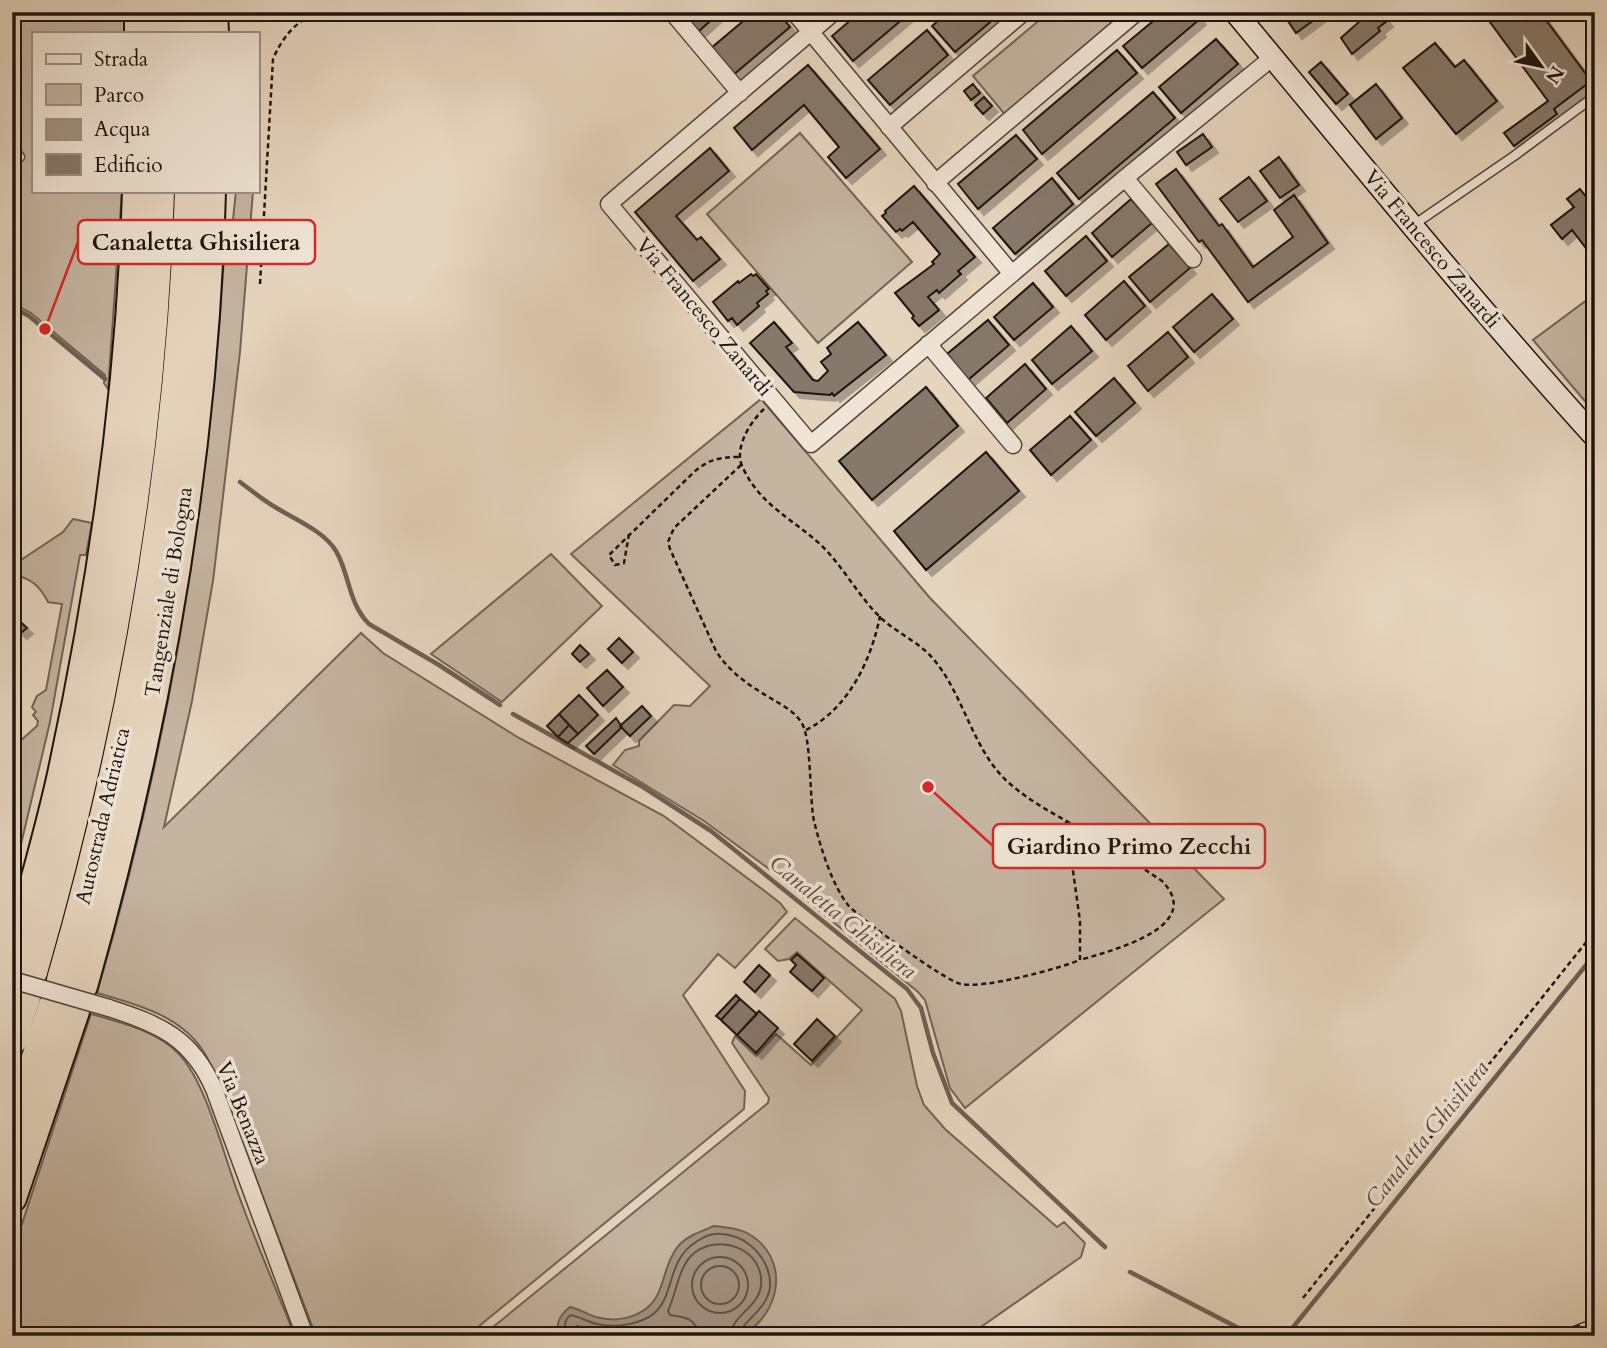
<svg xmlns="http://www.w3.org/2000/svg" width="1607" height="1348" font-family="Cardo,serif">
<style>
.green{fill:#c4b4a0;stroke:#716457;stroke-width:2}
.water{fill:#a29382;stroke:#6d6054;stroke-width:2}
.lines{fill:none;stroke-linecap:round;stroke-linejoin:round}
.shore{stroke:#605448;stroke-width:2}
.stream{stroke:#6d6054;stroke-width:4.5}
.building{fill:#86786a;stroke:#1e140e;stroke-width:2;filter:url(#shadow)}
.lane-casing{stroke:#50443a;stroke-width:11}
.street-casing{stroke:#50443a;stroke-width:19}
.secondary-casing{stroke:#1e140e;stroke-width:24}
.highway-casing{stroke:#1e140e;stroke-width:32}
.path{stroke:#1e140e;stroke-width:2.5;stroke-dasharray:5 3.5;stroke-linecap:butt}
.lane{stroke:#efe4d5;stroke-width:8}
.street{stroke:#efe4d5;stroke-width:16}
.secondary{stroke:#efe4d5;stroke-width:21}
.highway{stroke:#e6d5be;stroke-width:28}
.rail-casing{stroke:#1e140e;stroke-width:7}
.rail{stroke:#efe4d5;stroke-width:4.5;stroke-dasharray:13;stroke-linecap:butt}
.street-bridge-casing{stroke:#50443a;stroke-width:19;stroke-linecap:butt}
.street-bridge{stroke:#efe4d5;stroke-width:16}
.labels{text-anchor:middle;dominant-baseline:central;stroke-width:7;stroke-linejoin:round;paint-order:stroke}
.street-label{font-size:21px;fill:#1e140e;stroke:#efe4d5}
.water-label{font-size:23px;font-style:italic;fill:#594d42;stroke:#efe4d5}
.leader{fill:none;stroke:#d62828;stroke-width:2.5}
.callout-dot{fill:#d62828;stroke:#efe4d5;stroke-width:2.5}
.callout{fill:#efe4d5;stroke:#d62828;stroke-width:2.5}
.callout-label{font-size:23px;text-anchor:middle;font-weight:bold;fill:#1e140e}
</style>
<defs>
<filter id="shadow"><feDropShadow dx="6" dy="6" stdDeviation="0" flood-color="#0004"/></filter>
</defs>
<rect width="100%" height="100%" fill="#e6d5be"/>
<filter id="stains"><feTurbulence type="fractalNoise" baseFrequency=".00286" numOctaves="4"/><feColorMatrix values="0 0 0 0 .2 0 0 0 0 .09 0 0 0 0 .02 0 0 0 .5 -.17"/></filter>
<radialGradient id="worn" r=".72"><stop offset=".6" stop-color="#630" stop-opacity="0"/><stop offset="1" stop-color="#630" stop-opacity=".3"/></radialGradient>
<path class="green" d="M12,12H124V33H33V191H122L108,389L104,383L105,375L31,313L12,303Z
M1049,12H1132L1007,117L973,76Z
M800,133L912,262L818,343L707,214Z
M236,191H253L240,352L213,581L192,701L164,827L361,633L383,653L519,738L664,816L766,892L780,903L787,912L735,968L718,954L683,995L745,1091L744,1109L467,1336H316L220,1085C215,1075 211,1064 205,1054C183,1016 136,1004 97,993C167,753 209,507 224,258L230,248Z
M1595,294V413L1533,340Z
M761,399L930,598L1224,899L965,1108L950,1088L925,1000L918,992L769,869L704,821L613,765L625,750L639,746V741L674,705L690,706L710,686L571,554Z
M73,519L92,523L86,555H80L50,722L12,882V805L21,778L20,770L12,760V738L19,742L37,726L38,721L33,715L36,712L32,707L37,696L46,690L62,604L48,602C40,586 30,577 12,575V566L63,532Z
M551,554L602,606L502,702L431,654Z
M795,918L895,999L901,1011L917,1086L924,1105L945,1129L1057,1227L1064,1222L1085,1243L1081,1257L968,1336H482L768,1103L769,1098L732,1043L735,1036L756,1056L776,1034L811,1065L862,1010L797,952L789,959L778,961L765,949Z
M91,1014C120,1022 156,1031 178,1053C206,1081 224,1157 239,1196C256,1243 276,1289 295,1336H12V1247L22,1224Z"/>
<path class="water" d="M714,1226C724,1227 738,1228 747,1233C791,1257 782,1314 741,1336H699L670,1331L659,1336H559C555,1323 560,1315 570,1307C579,1309 587,1314 596,1317C621,1324 651,1315 660,1289C666,1274 668,1257 680,1244C689,1235 702,1231 714,1226Z"/>
<g class="lines">
<path class="shore" d="M692 1285a28 28 0 1 1 56 0a28 28 0 1 1-56 0Z
M701 1285a19 19 0 1 1 38 0a19 19 0 1 1-38 0Z
M565,1336C565,1327 563,1320 571,1315C580,1317 588,1322 597,1324C614,1328 634,1325 649,1317C677,1300 664,1262 696,1242C703,1237 713,1233 721,1234C737,1235 748,1241 758,1253C766,1262 771,1275 770,1287C767,1311 741,1321 739,1336
M574,1336V1328L577,1326C604,1336 621,1335 648,1327L651,1329V1336
M698,1336C697,1318 685,1317 670,1315L668,1311C676,1294 678,1270 691,1256C716,1231 765,1248 761,1286C758,1308 732,1315 730,1336"/>
<path class="stream" d="M12,307L29,316L105,379
M240,482C252,491 263,500 275,507C294,519 324,531 336,551C350,575 348,603 369,624L439,665L500,705
M513,714L643,787L711,831L907,989L921,1008L933,1053L952,1103L1105,1247
M1130,1272L1254,1336
M1286,1336L1595,954"/>
</g>
<path class="building" d="M681,12H720L698,32Z
M754,12H778L790,27L732,76L710,49Z
M860,12H911L853,61L832,36Z
M948,12H1002L955,52L932,26Z
M1164,12H1194L1200,19L1142,68L1123,46Z
M1282,12H1325L1296,33Z
M1370,12H1380L1387,21L1378,28L1380,31L1352,54L1341,38Z
M1487,12H1540L1591,81L1554,109L1557,114L1514,146L1504,133L1548,101L1484,14Z
M927,30L948,55L890,105L868,80Z
M1216,39L1238,64L1181,113L1159,87Z
M1435,43L1455,67L1464,60L1497,101L1456,134L1403,68Z
M1117,50L1137,73L1042,154L1023,130Z
M1321,62L1348,94L1336,104L1309,72Z
M808,65L880,149L846,178L828,157L839,147L804,105L752,150L734,128Z
M973,84L980,93L971,100L964,91Z
M1376,84L1402,118L1376,139L1350,105Z
M1153,92L1175,118L1079,199L1057,173Z
M984,97L992,106L983,114L975,105Z
M1203,134L1212,147L1186,165L1177,152Z
M1016,135L1037,159L978,209L958,184Z
M710,148L729,171L676,216L697,240L701,237L720,259L693,281L635,212Z
M1279,157L1299,185L1280,198L1260,171Z
M1176,169L1219,226L1222,224L1253,267L1293,237L1274,210L1294,195L1328,243L1248,302L1202,240L1199,242L1156,184Z
M1249,177L1267,201L1238,222L1220,199Z
M1052,178L1073,204L1015,254L993,228Z
M914,186L975,257L958,271L961,274L939,293L937,290L928,297L939,310L919,326L912,318L914,316L895,293L934,264L932,262L940,254L913,222L902,231L900,229L896,232L882,216L886,213L885,211Z
M1580,189L1595,208L1592,214L1595,217V254L1592,256L1572,230L1562,239L1551,225L1574,207L1567,199Z
M1131,199L1152,223L1112,257L1092,233Z
M1086,236L1107,261L1066,296L1045,271Z
M1169,244L1190,268L1150,302L1129,277Z
M751,274L753,276L756,274L769,289L766,291L768,294L757,303L759,306L737,325L732,318L728,321L713,302L738,281L739,283Z
M1124,281L1145,306L1106,340L1085,315Z
M1033,283L1053,307L1014,340L994,317Z
M1212,294L1233,319L1194,352L1173,327Z
M988,320L1009,345L968,380L947,354Z
M774,322L792,343L786,347L813,380L818,381L828,371L821,362L831,354L827,348L858,322L886,355L834,396L832,393L830,395L794,392L750,343Z
M1071,326L1092,351L1052,384L1032,360Z
M1168,332L1188,357L1148,391L1128,366Z
M1025,364L1046,389L1007,423L986,398Z
M1114,378L1135,403L1096,436L1075,412Z
M926,387L958,426L872,500L839,461Z
M1070,416L1091,440L1051,475L1030,450Z
M986,452L1019,491L926,570L894,531Z
M12,614L27,628L21,633L12,625Z
M619,638L633,652L622,663L608,649Z
M580,645L589,654L580,662L572,654Z
M607,670L623,687L603,706L587,688Z
M579,695L598,715L578,734L559,714Z
M642,706L651,716L630,736L620,726Z
M559,714L569,725L558,737L547,726Z
M616,718L622,727L594,754L586,746Z
M569,725L578,734L568,743L558,737Z
M797,954L824,978L812,991L790,972L796,965L791,960Z
M759,965L770,975L755,992L744,982Z
M736,995L740,999L721,1020L716,1016Z
M740,999L757,1014L737,1035L721,1020Z
M759,1011L778,1028L756,1053L737,1035Z
M817,1019L835,1036L812,1061L794,1044Z"/>
<g class="lines">
<defs>
<path id="lane" d="M1585,12L1595,26
M12,148L20,157
M1412,226L1514,156L1595,96"/>
<path id="street" d="M672,12L740,93
M794,12L1012,274
M834,12L609,204L811,444L1125,178L1273,57
M889,127L1024,12
M1125,178L1193,259
M935,183L1137,12
M928,344L1013,445
M109,1008C159,1024 192,1038 214,1089L305,1336"/>
<path id="secondary" d="M1235,12C1354,155 1470,299 1595,437"/>
<path id="highway" d="M139,12V33
M162,12V33
M190,12V33
M213,12L214,33
M12,964C29,903 47,841 61,779C103,586 131,389 137,191
M33,972C106,718 152,455 160,191
M61,980C135,724 180,458 189,191
M83,986C156,728 204,460 211,191
M12,1041L26,997
M12,1132L53,1005
M12,1198L75,1011"/>
</defs>
<use href="#lane" class="lane-casing"/>
<use href="#street" class="street-casing"/>
<use href="#secondary" class="secondary-casing"/>
<use href="#highway" class="highway-casing"/>
<path class="path" d="M260,284L273,59C282,38 295,22 317,12
M764,409C751,421 734,447 742,466C759,504 791,518 820,544C843,566 858,596 881,618C898,634 920,642 935,661C965,698 973,751 1009,783C1033,804 1063,819 1090,834C1114,849 1138,865 1162,881C1207,927 1110,951 1080,960
M741,465L674,528L668,542L670,549L716,651C730,673 750,686 772,699C782,705 794,711 801,722C812,737 809,797 814,821C820,846 832,885 848,905C859,918 945,981 961,984C984,989 1057,969 1080,960V921L1066,821
M629,534L624,563L615,565L609,555L694,472C709,459 720,457 740,457
M806,730C848,709 871,661 880,616
M1303,1298L1595,931"/>
<use href="#lane" class="lane"/>
<use href="#street" class="street"/>
<use href="#secondary" class="secondary"/>
<use href="#highway" class="highway"/>
<defs>
<path id="rail" d="M1556,1336L1595,1321"/>
</defs>
<use href="#rail" class="rail-casing"/>
<use href="#rail" class="rail"/>
<defs>
<path id="street-bridge" d="M12,980L109,1008"/>
</defs>
<use href="#street-bridge" class="street-bridge-casing"/>
<use href="#street-bridge" class="street-bridge"/>
</g>
<g class="labels">
<g class="street-label">
<text transform="translate(1432 249) rotate(50)">Via Francesco Zanardi</text>
<text transform="translate(704 317) rotate(50)">Via Francesco Zanardi</text>
<text transform="translate(169 592) rotate(-81)">Tangenziale di Bologna</text>
<text transform="translate(103 816) rotate(-77)">Autostrada Adriatica</text>
<text transform="translate(243 1113) rotate(68)">Via Benazza</text>
</g>
<g class="water-label">
<text transform="translate(843 917) rotate(39)">Canaletta Ghisiliera</text>
<text transform="translate(1427 1134) rotate(-51)">Canaletta Ghisiliera</text>
</g>
</g>
<path class="leader" d="M45 329L78 242M928 787L993 846"/>
<g class="callout-dot">
<circle cx="45" cy="329" r="7"/>
<circle cx="928" cy="787" r="7"/>
</g>
<g class="callout">
<rect x="78" y="220" width="237" height="44" rx="7"/>
<rect x="993" y="824" width="272" height="44" rx="7"/>
</g>
<g class="callout-label">
<text x="196" y="250">Canaletta Ghisiliera</text>
<text x="1129" y="854">Giardino Primo Zecchi</text>
</g>
<rect width="1607" height="1348" fill="none" stroke="#e6d5be" stroke-width="42"/>
<rect x="14" y="14" width="1579" height="1320" fill="none" stroke="#1e140e" stroke-width="3.5"/>
<rect x="21" y="21" width="1565" height="1306" fill="none" stroke="#1e140e" stroke-width="2"/>
<rect x="32" y="32" width="228" height="161" fill="#efe4d5" stroke="#9b9185" stroke-width="2"/>
<rect x="46" y="54" width="35" height="10" fill="#efe4d5" stroke="#9b9185" stroke-width="2"/>
<text x="94" y="66" font-size="21" fill="#1e140e">Strada</text>
<rect x="46" y="84" width="35" height="21" fill="#c4b4a0" stroke="#9b9185" stroke-width="2"/>
<text x="94" y="102" font-size="21" fill="#1e140e">Parco</text>
<rect x="46" y="119" width="35" height="21" fill="#a29382" stroke="#9b9185" stroke-width="2"/>
<text x="94" y="136" font-size="21" fill="#1e140e">Acqua</text>
<rect x="46" y="154" width="35" height="21" fill="#86786a" stroke="#9b9185" stroke-width="2"/>
<text x="94" y="172" font-size="21" fill="#1e140e">Edificio</text>
<g transform="translate(1541 66) rotate(123)" stroke="#efe4d5" stroke-width="5" paint-order="stroke">
<path d="M0-5L12 26L0 18L-12 26Z" fill="#1e140e"/>
<text y="-10" font-size="19" font-weight="bold" text-anchor="middle" fill="#1e140e">N</text>
</g>
<rect width="100%" height="100%" filter="url(#stains)"/>
<rect width="100%" height="100%" fill="url(#worn)"/>
</svg>
